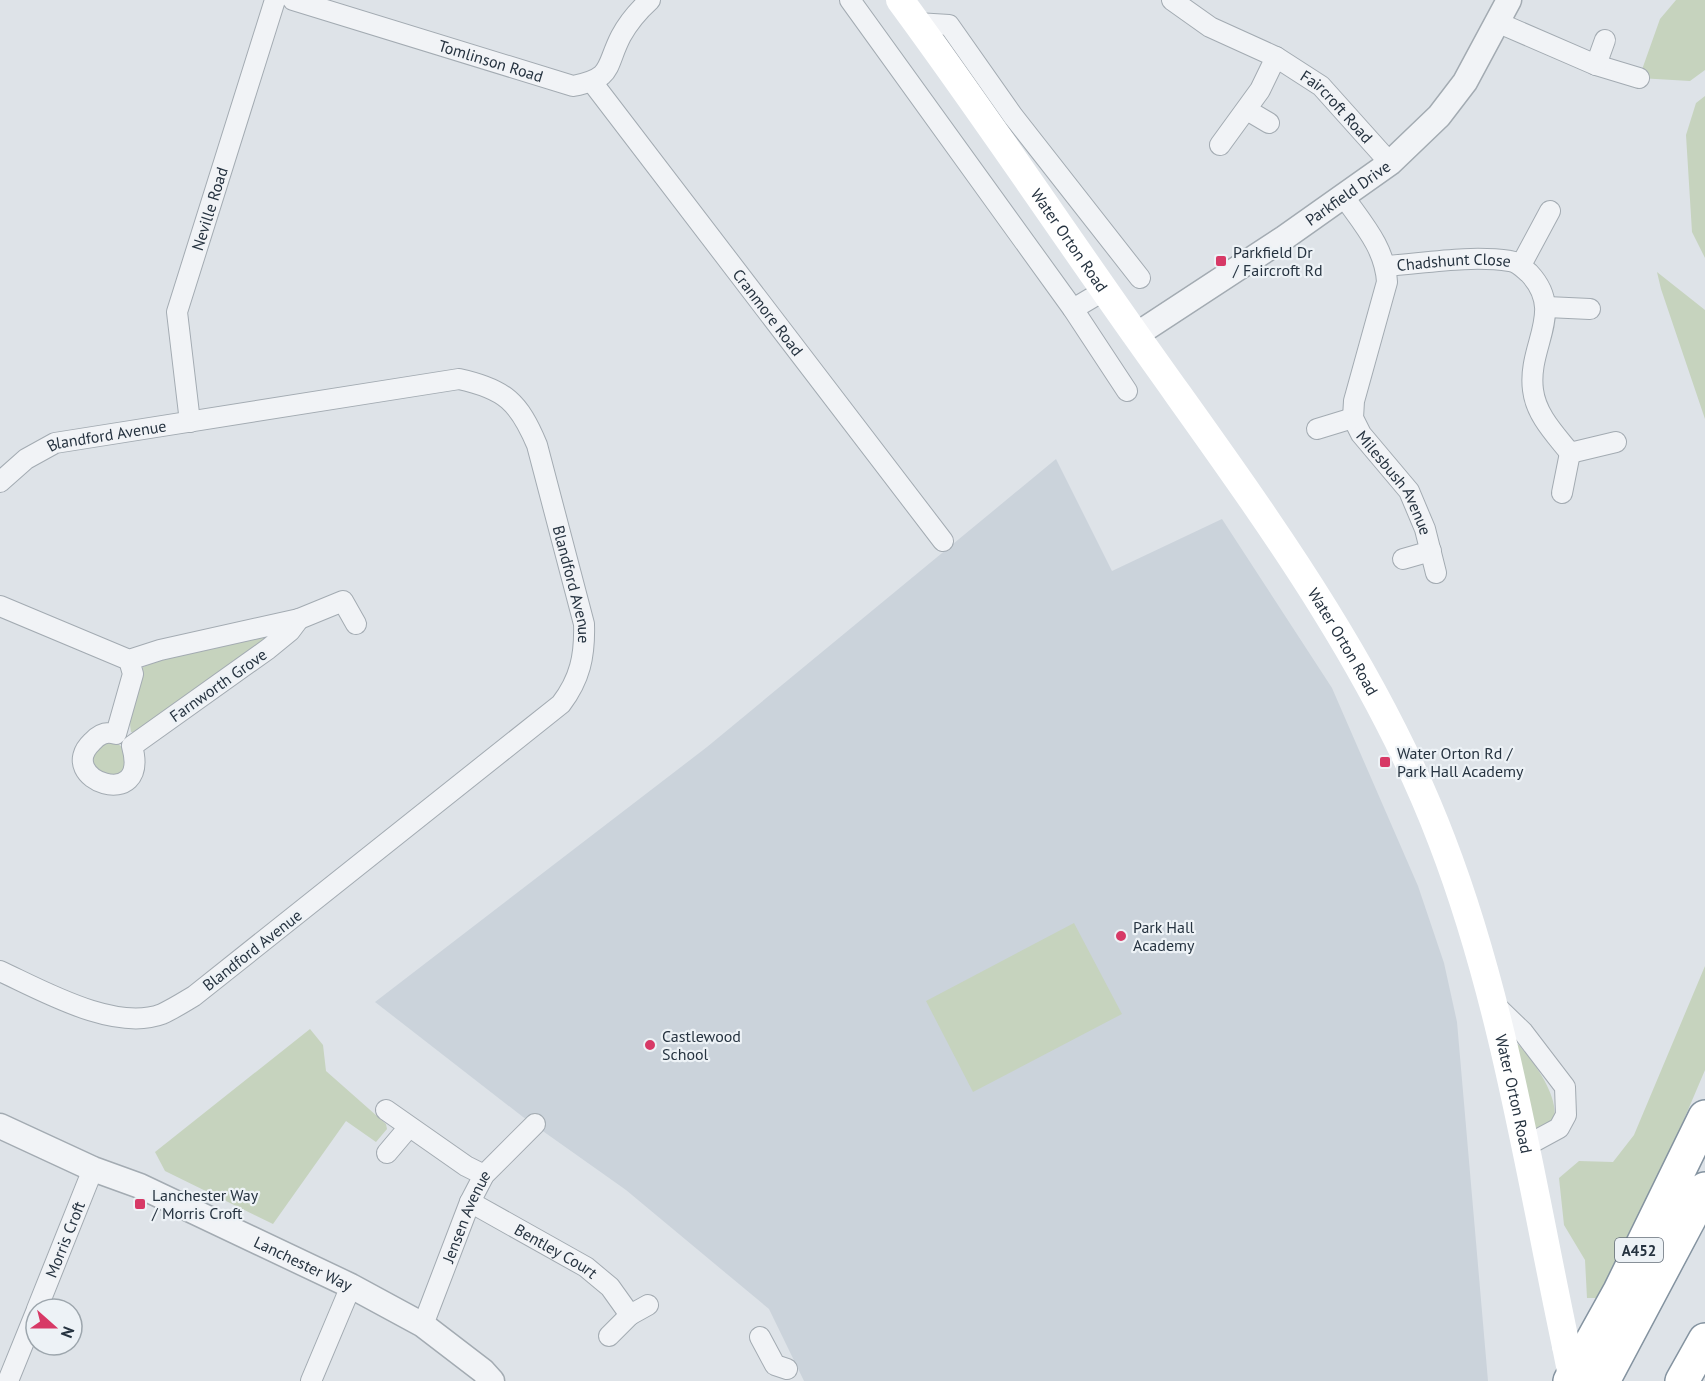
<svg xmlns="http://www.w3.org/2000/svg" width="1705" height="1381" font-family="'PT Sans',sans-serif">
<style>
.built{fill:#cbd3db}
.green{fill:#c6d3be}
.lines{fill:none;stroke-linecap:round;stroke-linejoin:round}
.minor-casing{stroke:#a3abb2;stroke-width:22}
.tertiary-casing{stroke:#a3abb2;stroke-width:27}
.trunk-casing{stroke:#8493a0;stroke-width:36}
.motorway-casing{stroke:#8493a0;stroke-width:36}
.minor{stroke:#f1f3f6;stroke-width:20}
.tertiary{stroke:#f1f3f6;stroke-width:24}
.secondary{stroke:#fff;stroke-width:28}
.trunk{stroke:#fff;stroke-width:33}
.motorway{stroke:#fff;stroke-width:33}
.secondary-bridge{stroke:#fff;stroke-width:28}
.poi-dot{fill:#d73966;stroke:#edf2f6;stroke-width:2}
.labels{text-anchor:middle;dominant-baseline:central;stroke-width:4.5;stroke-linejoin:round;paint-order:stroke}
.shield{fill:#edf2f6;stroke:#626c77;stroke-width:1.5}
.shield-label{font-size:15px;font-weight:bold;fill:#263340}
.street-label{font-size:16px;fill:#263340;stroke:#edf2f6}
.poi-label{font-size:16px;fill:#263340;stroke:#edf2f6;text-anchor:start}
</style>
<rect width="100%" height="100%" fill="#dee3e8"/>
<path class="built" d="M1056,459L1112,571L1222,519L1332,688L1418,886L1444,963L1457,1022L1488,1381H804L769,1309L626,1190L523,1117L375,1002L707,747Z"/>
<path class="green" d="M1676,0H1705V70L1690,81L1639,78L1660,19Z
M1705,96V258L1692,232L1686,135L1696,103Z
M1657,272L1705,310V419L1661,289Z
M282,631L139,733L131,732C127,710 136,687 143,667L192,648Z
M105,742C125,742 127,752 127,769L114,779L92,769V752Z
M1074,923L1122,1014L973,1092L926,1001Z
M1705,966V1070L1671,1150L1597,1298H1587L1585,1260L1564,1225L1559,1178L1579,1161L1613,1162L1634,1135Z
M310,1029L323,1045L326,1071L386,1124L387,1129L376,1142L346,1121L273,1224L165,1171L155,1152Z
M1518,1044C1534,1062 1562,1099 1553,1124L1539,1131L1533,1129L1515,1045Z"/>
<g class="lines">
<defs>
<g id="minor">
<path id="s1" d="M293,0L573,86C614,78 605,67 621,36C628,23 639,10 650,0"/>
<path d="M850,0L1073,309L1127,391"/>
<path id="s2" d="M1172,0L1210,27L1276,57L1321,86L1390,163"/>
<path d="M917,23L949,25L1013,116L1140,278"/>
<path d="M1499,23L1596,65L1639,78"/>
<path d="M1596,65L1605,40"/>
<path id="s3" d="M592,82L943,541"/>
<path d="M1247,110L1269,123"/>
<path d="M1220,145L1260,90L1276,57"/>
<path id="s4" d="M1344,197C1363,224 1385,248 1387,282L1354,401L1353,418L1361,434L1409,491L1425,529L1436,573"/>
<path d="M1521,265L1550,211"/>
<path id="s5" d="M1386,266C1426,263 1470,255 1510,261C1518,262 1523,268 1529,273C1566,312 1527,345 1533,390C1536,415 1555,434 1570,453L1616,442"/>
<path d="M1547,307L1590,309"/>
<path d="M1073,309L1105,290"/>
<path id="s6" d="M190,422L177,312L275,0"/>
<path d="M1317,429L1353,418"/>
<path id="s7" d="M0,482L26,459L55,443L459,379C505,389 519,402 537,445L584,624C585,656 580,679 561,704L194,996C184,1002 173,1009 162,1014C115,1032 43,991 0,971"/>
<path d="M1562,493L1570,453"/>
<path d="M1403,559L1431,551"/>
<path d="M0,606L129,660L160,650L299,619L290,631L268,649L132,746C151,814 53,779 92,742C99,734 106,731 116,734L133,674L129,660"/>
<path d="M299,619L343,601L356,624"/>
<path d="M1495,1005L1523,1032L1565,1087L1566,1115L1559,1128L1524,1147"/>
<path d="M386,1110L466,1166L484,1175"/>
<path d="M387,1153L409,1127"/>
<path id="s8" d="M470,1202L586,1267L610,1287L630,1315L648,1305"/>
<path id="s9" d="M37,1309L93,1169"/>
<path id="s10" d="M423,1325L470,1202L484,1175L535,1124"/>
<path d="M609,1336L630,1315"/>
<path d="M760,1337L775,1365L787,1369"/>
<path d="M8,1381L36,1312"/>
<path d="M311,1381L351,1286"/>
</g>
<g id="tertiary">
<path id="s11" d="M1136,335L1284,238L1390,163L1439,116L1465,82L1509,0"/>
<path id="s12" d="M0,1126L93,1169L140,1186L351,1286L423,1325L483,1371L492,1381"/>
</g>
<path id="trunk" d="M1570,1381L1620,1291L1705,1117
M1603,1381L1705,1189"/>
<path id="motorway" d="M1682,1381L1705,1340"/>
</defs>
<use href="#minor" class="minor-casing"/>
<use href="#tertiary" class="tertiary-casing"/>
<use href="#trunk" class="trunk-casing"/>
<use href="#motorway" class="motorway-casing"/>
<use href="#minor" class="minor"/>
<use href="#tertiary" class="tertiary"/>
<path class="secondary" id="s13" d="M900,0C982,111 1058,225 1138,338C1251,498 1372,656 1442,841C1504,1002 1530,1177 1566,1346"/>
<use href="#trunk" class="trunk"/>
<use href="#motorway" class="motorway"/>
<path class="secondary-bridge" d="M1566,1346L1573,1381"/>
</g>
<g class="poi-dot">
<rect x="1215" y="255" width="12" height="12" rx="3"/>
<rect x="1379" y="756" width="12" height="12" rx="3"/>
<circle cx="1121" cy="936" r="6"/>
<circle cx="650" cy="1045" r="6"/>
<rect x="134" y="1198" width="12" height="12" rx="3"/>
</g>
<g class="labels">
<rect class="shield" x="1615" y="1238" width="48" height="24" rx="4.5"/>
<g class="shield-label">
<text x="1639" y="1250">A452</text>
</g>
<g class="street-label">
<text stroke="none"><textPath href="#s1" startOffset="207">Tomlinson Road</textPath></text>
<text stroke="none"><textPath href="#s2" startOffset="198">Faircroft Road</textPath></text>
<text stroke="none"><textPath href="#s11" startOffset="255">Parkfield Drive</textPath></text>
<text stroke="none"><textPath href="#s6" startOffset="219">Neville Road</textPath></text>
<text stroke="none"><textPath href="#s13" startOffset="294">Water Orton Road</textPath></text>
<text stroke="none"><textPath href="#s5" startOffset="68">Chadshunt Close</textPath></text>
<text stroke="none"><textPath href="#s3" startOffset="290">Cranmore Road</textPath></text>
<text stroke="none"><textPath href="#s7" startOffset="120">Blandford Avenue</textPath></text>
<text stroke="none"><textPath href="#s4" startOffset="315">Milesbush Avenue</textPath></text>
<text stroke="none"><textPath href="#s7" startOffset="729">Blandford Avenue</textPath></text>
<text stroke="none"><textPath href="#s13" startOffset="780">Water Orton Road</textPath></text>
<text transform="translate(218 685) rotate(-35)">Farnworth Grove</text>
<text transform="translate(252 950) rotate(-38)">Blandford Avenue</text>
<text stroke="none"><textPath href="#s13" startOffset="1266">Water Orton Road</textPath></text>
<text stroke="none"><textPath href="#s10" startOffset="117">Jensen Avenue</textPath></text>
<text stroke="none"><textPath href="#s9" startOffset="75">Morris Croft</textPath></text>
<text stroke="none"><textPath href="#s8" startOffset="99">Bentley Court</textPath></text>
<text stroke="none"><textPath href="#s12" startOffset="333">Lanchester Way</textPath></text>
</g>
<g class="poi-label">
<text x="1233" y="252">Parkfield Dr<tspan x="1233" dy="18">/ Faircroft Rd</tspan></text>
<text x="1397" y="753">Water Orton Rd /<tspan x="1397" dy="18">Park Hall Academy</tspan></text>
<text x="1133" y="927">Park Hall<tspan x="1133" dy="18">Academy</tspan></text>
<text x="662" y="1036">Castlewood<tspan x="662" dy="18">School</tspan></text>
<text x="152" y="1195">Lanchester Way<tspan x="152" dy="18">/ Morris Croft</tspan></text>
</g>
</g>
<g transform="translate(54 1327) rotate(111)"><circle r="28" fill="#edf2f6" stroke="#9da6ad" stroke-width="1.5"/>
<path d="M0-4.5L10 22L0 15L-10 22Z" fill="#d73966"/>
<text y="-9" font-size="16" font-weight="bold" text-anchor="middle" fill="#263340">N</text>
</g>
</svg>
